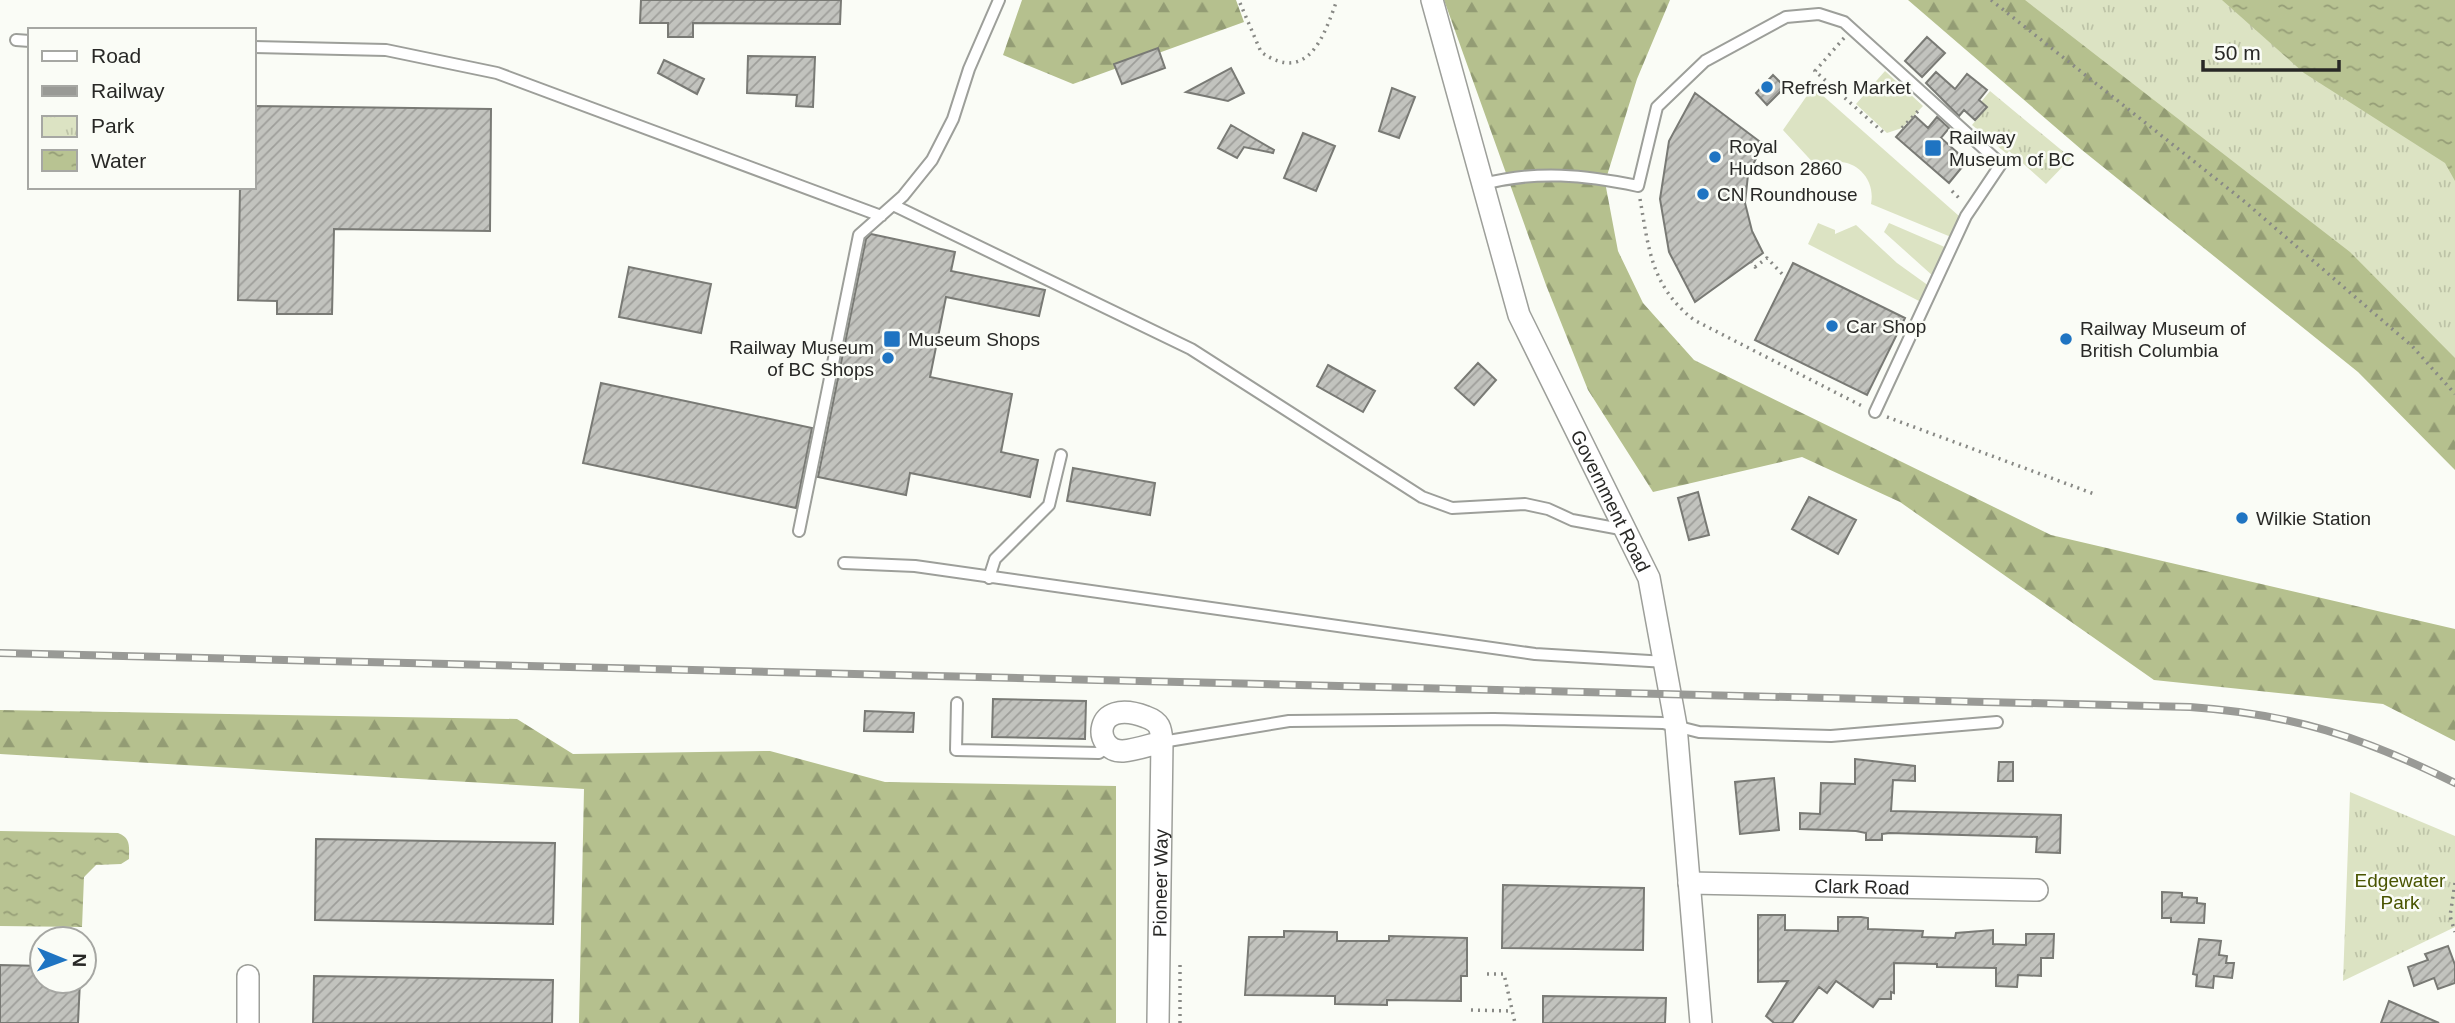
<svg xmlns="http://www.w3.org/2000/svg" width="2455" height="1023" font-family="Helvetica,sans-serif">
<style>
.grass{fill:#dce3c3}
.forest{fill:url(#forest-firs)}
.park{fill:url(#park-tufts)}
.water{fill:url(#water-ripples)}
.building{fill:url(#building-hatch);stroke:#797a75;stroke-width:2}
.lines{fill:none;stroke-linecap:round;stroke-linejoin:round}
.lane-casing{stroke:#9d9f9a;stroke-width:14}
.street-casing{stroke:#9d9f9a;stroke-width:24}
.path{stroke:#888985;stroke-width:3.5;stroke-dasharray:2 5;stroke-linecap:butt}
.lane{stroke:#fff;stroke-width:10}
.street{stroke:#fff;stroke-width:21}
.rail-casing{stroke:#999a96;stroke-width:8}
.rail{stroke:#fafcf6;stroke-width:5;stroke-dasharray:16;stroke-linecap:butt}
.poi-dot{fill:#1f74c2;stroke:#fafcf6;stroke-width:2.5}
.labels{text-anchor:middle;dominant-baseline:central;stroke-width:5;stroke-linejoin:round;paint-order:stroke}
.poi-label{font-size:19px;fill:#282826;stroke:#fafcf6;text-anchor:start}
.street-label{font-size:19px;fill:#282826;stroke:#fafcf6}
.park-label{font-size:19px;fill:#495400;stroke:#fafcf6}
</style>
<defs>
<pattern id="forest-firs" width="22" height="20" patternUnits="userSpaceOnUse" patternTransform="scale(1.75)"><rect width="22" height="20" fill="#b5c08e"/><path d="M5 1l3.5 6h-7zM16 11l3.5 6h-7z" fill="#939c74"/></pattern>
<pattern id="park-tufts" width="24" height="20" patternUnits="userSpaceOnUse" patternTransform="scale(1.75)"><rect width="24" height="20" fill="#dce3c3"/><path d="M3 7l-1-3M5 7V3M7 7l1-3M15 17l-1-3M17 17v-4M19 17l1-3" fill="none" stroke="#bdc3a7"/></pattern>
<pattern id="water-ripples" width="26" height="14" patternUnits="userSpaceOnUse" patternTransform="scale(1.75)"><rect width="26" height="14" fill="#b8c392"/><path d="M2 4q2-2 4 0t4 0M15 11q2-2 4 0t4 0" fill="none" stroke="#969e77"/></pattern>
<pattern id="building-hatch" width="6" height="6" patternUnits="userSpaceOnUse" patternTransform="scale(1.75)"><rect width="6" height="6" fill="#c2c3be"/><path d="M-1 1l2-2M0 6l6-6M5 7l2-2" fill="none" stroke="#9e9e9a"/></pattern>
</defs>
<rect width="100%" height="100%" fill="#fafcf6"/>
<path class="grass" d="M1885,71L1923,106L1902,128L1887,133L1856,104Z
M1813,87L1959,216L1951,237L1871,204C1877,173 1845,150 1818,168L1783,130Z
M1818,223L1835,230V234L1856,225L1897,263L1929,286L1921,302L1808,244Z
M1889,223L1947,248L1933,276L1884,232Z"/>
<path class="forest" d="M1022,0H1236L1244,22L1073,84L1003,55Z
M1444,0H1670L1637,79L1605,182L1618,251L1643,303L1694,360L2051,535L2455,629V741L2383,704L2154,680L1900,502L1802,457L1653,492L1588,390L1546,285Z
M1908,0H2205L2455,218V470L2358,372L2082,150Z
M0,710L517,719L573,754L770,751L885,782L1116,786V1023H579L584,789L0,754Z"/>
<path class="park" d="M2025,0H2455V358L2350,252Z
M1990,91L2071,158L2046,184L2009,151L2007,154L1972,125L1987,107L1981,102Z
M2350,792L2455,836V927L2343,981Z"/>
<path class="water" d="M2222,0H2455V181L2445,163L2304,73Z
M0,831L118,833C131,838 129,846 129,859L121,864L96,865L84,877L82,927L0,926Z"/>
<path class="building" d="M641,0H841L840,24L693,23V37H668V23H640Z
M1927,37L1945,53L1922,77L1905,61Z
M1158,48L1165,68L1122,84L1114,64Z
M748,56L815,57L813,107L796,106L797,95L747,93Z
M664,60L704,79L697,94L658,73Z
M1231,68L1244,93L1228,101L1186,92Z
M1936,72L1955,89L1967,74L1987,90L1979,100L1987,107L1975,120L1964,110L1959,116L1926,83Z
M1773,75L1785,87L1767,105L1756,93Z
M1392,88L1415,97L1399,138L1379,131Z
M1695,93L1763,144L1748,175L1745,203L1752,231L1763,253L1695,302L1669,252L1660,199L1669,141Z
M254,106L491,109L490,231L334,229L332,314H277V301L238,300L240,187H254Z
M1915,116L1928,128L1937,117L1949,128L1941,138L1967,161L1949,183L1896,137Z
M1231,125L1274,150L1273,153L1244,147L1237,158L1218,148Z
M1303,133L1335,146L1316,191L1284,178Z
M871,234L955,252L951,271L1045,290L1039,316L946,297L930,377L1012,394L1001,452L1038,460L1030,497L910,473L906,495L818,477L866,239Z
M1793,263L1905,318L1867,395L1755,340Z
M629,267L711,284L701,333L619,317Z
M1478,363L1496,380L1474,405L1455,388Z
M1328,365L1375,391L1363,412L1317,386Z
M601,383L812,428L796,508L583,463Z
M1073,468L1155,483L1150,515L1067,501Z
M1698,492L1709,535L1689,540L1678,498Z
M1809,497L1856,520L1838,554L1792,529Z
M993,699L1086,701L1085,739L992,737Z
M865,711L914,713L913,732L864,731Z
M1855,759L1915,766V781L1893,780L1891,811L2061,815L2060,853L2036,852L2037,837L1890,833L1882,834V840H1866V833L1856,831L1800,829V813L1820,814L1821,783L1855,784Z
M1999,762H2013V781H1998Z
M1774,778L1779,830L1740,834L1735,782Z
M316,839L555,843L553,924L315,920Z
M1503,885L1644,888L1643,950L1502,948Z
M2162,892L2182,893V897L2197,898V903L2205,904L2204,923L2171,922V918H2162Z
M1758,915H1785V930L1838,931V917H1861L1868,918V929L1923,931L1922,937L1955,938L1956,933L1993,930V944L2026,945V934H2054L2053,958H2041V976L2018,975L2017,987L1996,986V968L1937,967V964L1894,963V993L1891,992V999H1879L1873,1007L1836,981L1827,993L1819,987L1792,1023H1774L1766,1016L1788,981L1758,982Z
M1284,931L1337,932V941H1389V936L1467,938V976H1461V1001L1387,1000V1005L1335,1004V996L1245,995L1249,937H1284Z
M2199,939L2221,941L2219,955L2227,956L2226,963H2234L2232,978L2214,976L2213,988L2196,986L2197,975L2193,974Z
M2448,946L2455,965V983L2438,989L2434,978L2414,986L2408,967L2428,960L2425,954Z
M0,965L42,966V981H80L78,1023H0Z
M314,976L553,980L552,1023H313Z
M1543,996L1666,998L1665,1023H1543Z
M2389,1001L2439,1023H2381Z"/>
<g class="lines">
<defs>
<path id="lane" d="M16,40L30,41
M254,47L386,50L497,73L881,216
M1484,184C1537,170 1585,175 1638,186L1657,107L1705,61L1786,17L1819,14L1844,22L2001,164L1966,216L1875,412
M893,205L1191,349L1422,497L1452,508L1525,504L1548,509L1572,520L1626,530
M799,531L859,235L903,196L932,160L953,119L969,69L999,0
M844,563L915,566L1535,654L1666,662
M989,578L995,559L1049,505L1061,455
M957,703L956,750L1099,753L1108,746
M1162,742L1289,721L1494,719L1663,723L1699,732L1831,736L1997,722"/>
<g id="street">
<path id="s1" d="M1432,0L1519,315L1649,578L1676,726L1701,1023"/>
<path id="s2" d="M1689,883L2037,890"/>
<path d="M248,1023V976"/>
<path id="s3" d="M1158,1023L1162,742C1161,728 1160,722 1146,717C1092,696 1092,752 1123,751C1136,750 1149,745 1162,742"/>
</g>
</defs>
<use href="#lane" class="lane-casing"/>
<use href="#street" class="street-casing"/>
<path class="path" d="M1991,0L2245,202L2412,346L2455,394
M1240,3L1261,52C1308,85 1324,36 1337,0
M1844,38L1815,71L1886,135
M1902,128L1921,108
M1952,191L1960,199
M1640,199C1649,250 1651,286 1694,320L1864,407
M1751,261L1755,267L1767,258L1786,278
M1887,417L2097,495
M2455,883L2450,916L2455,932
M1487,974H1504L1515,1023
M1471,1010L1512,1011
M1180,1023V960"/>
<use href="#lane" class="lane"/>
<use href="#street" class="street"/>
<defs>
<path id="rail" d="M0,653L2190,707C2292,714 2363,737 2455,783"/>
</defs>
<use href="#rail" class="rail-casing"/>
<use href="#rail" class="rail"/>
</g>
<g class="poi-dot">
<circle cx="1767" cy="87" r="7"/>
<rect x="1924" y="139" width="18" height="18" rx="3.5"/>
<circle cx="1715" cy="157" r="7"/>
<circle cx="1703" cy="194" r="7"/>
<circle cx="1832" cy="326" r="7"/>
<rect x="883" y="330" width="18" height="18" rx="3.5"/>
<circle cx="2066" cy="339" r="7"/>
<circle cx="888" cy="358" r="7"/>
<circle cx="2242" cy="518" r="7"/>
</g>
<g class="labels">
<g class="poi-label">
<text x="1781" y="87">Refresh Market</text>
<text x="1949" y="137">Railway<tspan x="1949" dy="22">Museum of BC</tspan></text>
<text x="1729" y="146">Royal<tspan x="1729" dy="22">Hudson 2860</tspan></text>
<text x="1717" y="194">CN Roundhouse</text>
<text x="1846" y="326">Car Shop</text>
<text x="2080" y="328">Railway Museum of<tspan x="2080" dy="22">British Columbia</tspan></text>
<text x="908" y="339">Museum Shops</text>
<text x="874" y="347" text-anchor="end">Railway Museum<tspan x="874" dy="22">of BC Shops</tspan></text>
<text x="2256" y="518">Wilkie Station</text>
</g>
<g class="street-label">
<text stroke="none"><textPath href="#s1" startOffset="534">Government Road</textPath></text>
<text stroke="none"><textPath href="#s3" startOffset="140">Pioneer Way</textPath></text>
<text stroke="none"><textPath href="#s2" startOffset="173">Clark Road</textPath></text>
</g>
<g class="park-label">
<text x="2400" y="880">Edgewater<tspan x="2400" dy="22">Park</tspan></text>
</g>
</g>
<rect x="28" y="28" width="228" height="161" fill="#fafcf6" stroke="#a6a7a3" stroke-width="2"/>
<rect x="42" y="51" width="35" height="10" fill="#ffffff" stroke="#a6a7a3" stroke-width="2"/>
<text x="91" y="63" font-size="21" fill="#282826">Road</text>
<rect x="42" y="86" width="35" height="10" fill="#999a96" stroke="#a6a7a3" stroke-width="2"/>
<text x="91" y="98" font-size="21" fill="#282826">Railway</text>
<rect x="42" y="116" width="35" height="21" fill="url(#park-tufts)" stroke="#a6a7a3" stroke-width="2"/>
<text x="91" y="133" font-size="21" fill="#282826">Park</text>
<rect x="42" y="150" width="35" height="21" fill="url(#water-ripples)" stroke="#a6a7a3" stroke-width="2"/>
<text x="91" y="168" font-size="21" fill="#282826">Water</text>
<g transform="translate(63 960) rotate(91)"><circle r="33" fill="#fafcf6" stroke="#a6a7a3" stroke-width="2"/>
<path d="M0-5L12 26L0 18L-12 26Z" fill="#1f74c2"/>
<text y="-10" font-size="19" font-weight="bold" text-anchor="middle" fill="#282826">N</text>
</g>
<path d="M2203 60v10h136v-10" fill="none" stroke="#282826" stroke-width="3.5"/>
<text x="2214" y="60" font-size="21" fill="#282826" stroke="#fafcf6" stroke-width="5" paint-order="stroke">50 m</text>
</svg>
